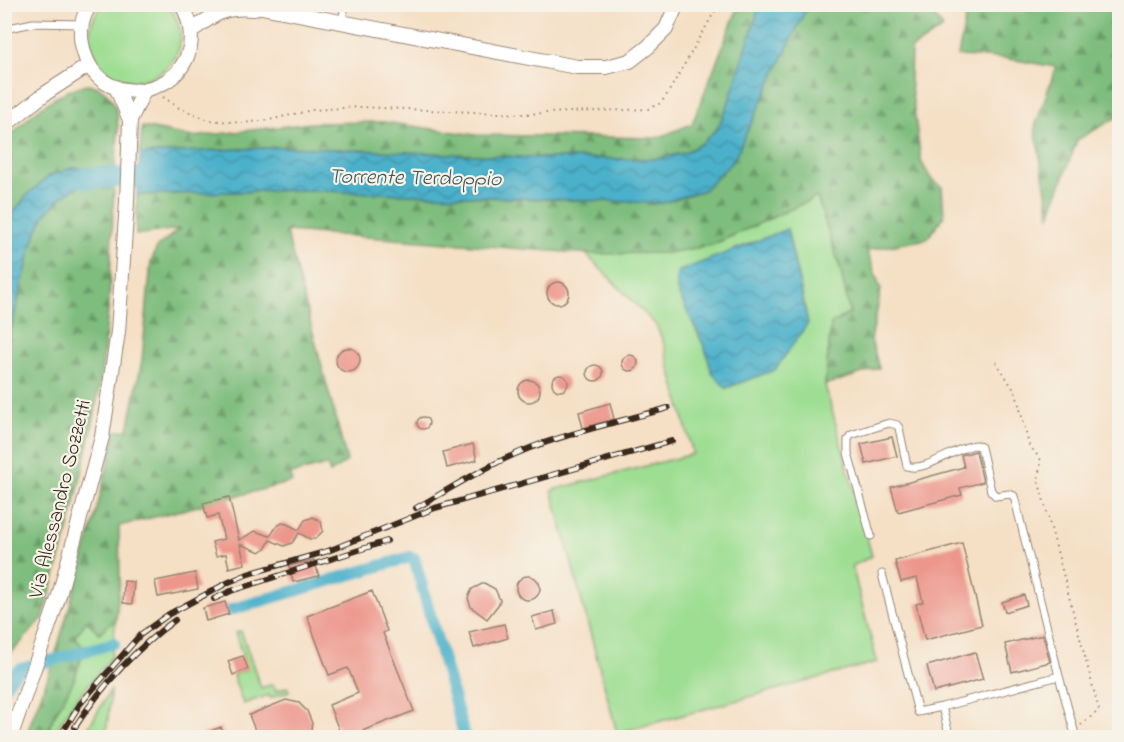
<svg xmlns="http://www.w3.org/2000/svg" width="1124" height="742" font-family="'Indie Flower',sans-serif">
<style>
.green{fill:#9ede93;stroke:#6c8458;stroke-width:1.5;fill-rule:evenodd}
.forest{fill:url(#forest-firs);stroke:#5c744e;stroke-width:1.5}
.water{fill:url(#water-waves);stroke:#436e74;stroke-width:1.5}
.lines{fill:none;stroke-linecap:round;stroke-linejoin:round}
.canal{stroke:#4bb1cb;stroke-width:12}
.river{stroke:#4bb1cb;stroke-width:21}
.building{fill:#ed968b}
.service-casing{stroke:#988472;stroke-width:9}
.minor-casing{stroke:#988472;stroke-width:16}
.path{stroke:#988472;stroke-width:2;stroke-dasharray:1.5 4.5;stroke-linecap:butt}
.service{stroke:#fff;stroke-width:7}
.minor{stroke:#fff;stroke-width:14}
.rail-casing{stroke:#3b2a1e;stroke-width:6}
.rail{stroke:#f7f3e8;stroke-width:4;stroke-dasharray:11;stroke-linecap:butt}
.labels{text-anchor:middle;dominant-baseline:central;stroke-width:4.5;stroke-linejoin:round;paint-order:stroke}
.street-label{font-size:21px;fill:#3b2a1e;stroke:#f7f3e8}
.water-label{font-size:22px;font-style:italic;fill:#41595b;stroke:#f7f3e8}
</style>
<defs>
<pattern id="forest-firs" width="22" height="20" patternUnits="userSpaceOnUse" patternTransform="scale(1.5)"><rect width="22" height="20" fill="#7ebd7d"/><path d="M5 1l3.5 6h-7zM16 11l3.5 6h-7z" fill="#689a66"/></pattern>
<pattern id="water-waves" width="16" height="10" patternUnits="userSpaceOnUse" patternTransform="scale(1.5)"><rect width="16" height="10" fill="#4bb1cb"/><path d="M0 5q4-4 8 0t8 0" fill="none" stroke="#4090a4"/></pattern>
</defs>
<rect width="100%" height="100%" fill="#f7f3e8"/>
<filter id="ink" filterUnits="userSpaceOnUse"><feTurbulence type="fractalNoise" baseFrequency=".0167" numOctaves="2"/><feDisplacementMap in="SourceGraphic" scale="12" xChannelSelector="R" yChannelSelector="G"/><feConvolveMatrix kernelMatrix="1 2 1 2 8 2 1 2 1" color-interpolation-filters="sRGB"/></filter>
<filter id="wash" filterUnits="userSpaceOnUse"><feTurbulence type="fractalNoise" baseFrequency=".008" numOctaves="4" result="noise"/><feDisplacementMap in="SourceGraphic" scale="24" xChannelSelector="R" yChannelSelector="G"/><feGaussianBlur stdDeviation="1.35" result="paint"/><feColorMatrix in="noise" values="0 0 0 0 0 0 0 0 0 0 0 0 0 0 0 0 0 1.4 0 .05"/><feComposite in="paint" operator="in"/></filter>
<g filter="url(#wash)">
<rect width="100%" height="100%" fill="#f5dfc5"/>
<path class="green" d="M103,5H168C218,69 105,118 91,42C88,29 93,14 103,5Z
M817,197L840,267L850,314L831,325L825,385L872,556L852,566L877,662L617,733L552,490L693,454L663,341L656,325L585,253H667L712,245ZM787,229L806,311L712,373L705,348L677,290Z
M116,619L111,658L75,701L51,737L45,738L54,716L74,680L84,650L75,636L87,620L99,633Z
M241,631L261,688L273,684L276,691L287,687L289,691L270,698L269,695L243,704L233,675L247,669L235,633Z
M111,689L106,737H83Z"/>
<path class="forest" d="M739,5H760L727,108L717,129L701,144L684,153L656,159L542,158L285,147L140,154L142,127L193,137L312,123L384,122L476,135L657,138L692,124Z
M808,5H926L943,28L911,49L910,79L921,161L931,179L942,187L944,216L927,239L867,250L881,290L871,340L879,368L825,385L831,324L850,313L840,267L817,197L712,245L667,253L592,254L286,231L347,461L330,473L327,465L291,474L292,482L119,526L120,580L116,619L99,633L87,621L75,636L84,649L74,680L54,716L45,737L25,738L53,663L93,525L116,431L128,430L142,360L151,262L157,247L179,229L136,235L137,195L296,190L662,203L796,29Z
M968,5H1119V116L1077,140L1050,215L1035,127L1056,67L1004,58L958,56Z
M88,84C128,92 117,138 115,168H71L6,234L5,243V141C28,117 54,92 88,84Z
M79,186L114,187L109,303L101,378L91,433L69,527L43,618L5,660V352L33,241L44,215L63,196Z"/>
<path class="water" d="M760,5H808L733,161L704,190L662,203L296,190L137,195L140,154L285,147L542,158L656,159L684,153L701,144L717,129L727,108Z
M71,168H115L114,187L79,186L63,196L44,215L33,241L5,352V243L13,213L27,195L49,176Z
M787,229L808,323L775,370L726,388L712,373L705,348L677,290V272Z"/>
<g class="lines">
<path class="canal" d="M230,610L410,557L414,558L465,738
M4,687L16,672L21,669L114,643"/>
<path class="river" d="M85,178L165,177"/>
</g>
<g id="blocks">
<path class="building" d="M547 293a11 11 0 1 1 22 0a11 11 0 1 1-22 0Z
M336 360a12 12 0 1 1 24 0a12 12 0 1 1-24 0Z
M622 363a8 8 0 1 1 16 0a8 8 0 1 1-16 0Z
M587 373a8 8 0 1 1 16 0a8 8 0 1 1-16 0Z
M552 383a8 8 0 1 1 16 0a8 8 0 1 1-16 0Z
M518 391a11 11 0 1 1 22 0a11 11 0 1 1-22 0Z
M610,403L614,419L583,428L579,412Z
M417 423a6 6 0 1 1 12 0a6 6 0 1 1-12 0Z
M892,437L897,456L866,464L861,444Z
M473,444L477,460L447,468L443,452Z
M976,451L983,482L960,488L962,495L898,512L891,487L964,467L961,455Z
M229,497L239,540L255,531L270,536L277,526L282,523L287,524L299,530L305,520L313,517L321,521L323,531L315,539H310L299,533L292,543L284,546L270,540L266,548L260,552L240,544L245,564L229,568L226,554L216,556L212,542L224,539L218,515L207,518L203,503Z
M962,543L982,625L925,640L916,604L923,602L917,578L901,582L895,561Z
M314,560L319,576L293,582L289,566Z
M195,573L198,589L158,597L155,581Z
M516 588a12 12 0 1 1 24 0a12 12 0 1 1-24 0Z
M124,581L134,582L132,604L123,603Z
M484,583L495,589L500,600L498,605L487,619L471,607L468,598L472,589Z
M372,591L387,631L383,633L414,711L362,731L365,738H342L329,705L358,693L348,668L329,675L307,616Z
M1024,595L1027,605L1005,612L1002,602Z
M225,602L229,614L206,621L203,608Z
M554,611L557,624L536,630L532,617Z
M504,624L508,638L474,648L469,632Z
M1043,635L1050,662L1012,672L1005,644Z
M975,652L983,679L934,692L927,666Z
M243,656L248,669L233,675L228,661Z
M286,700L299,703L307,711L312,723L310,735L308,738H258L249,715Z
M221,727L225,738H195V737Z"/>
</g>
</g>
<g filter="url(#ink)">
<use href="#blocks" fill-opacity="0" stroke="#988472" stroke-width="1.5"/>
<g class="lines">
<defs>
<path id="service" d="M342,23L345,4
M4,29L33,23L82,24
M871,536L848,453V439L851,435L889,423L897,425L899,428L907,466C926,473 956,446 976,445L981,447L991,491L996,496L1009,494L1014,496L1059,676L942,707
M882,574L918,712L942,707L950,738
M1059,676L1076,738"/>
<path id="minor" d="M91,4C82,15 79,31 82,44C97,128 225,88 182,4
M246,4L577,67H606L630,61L648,47L666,29L677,4
M191,31C215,14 223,6 254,9
M116,87L130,120
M4,126L43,95L89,65
M10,738L58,599L102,437L118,332L127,202L130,120L144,91"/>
</defs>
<use href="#service" class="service-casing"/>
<use href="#minor" class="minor-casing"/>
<path class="path" d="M163,97L179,108L209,120L242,123L269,120L312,110L359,107L521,114L648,109L661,103L668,93L719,4
M996,362L1016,393L1029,445L1041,460L1038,479L1099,710L1081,725"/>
<use href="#service" class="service"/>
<use href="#minor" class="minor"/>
<defs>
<path id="rail" d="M416,508C453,487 491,463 530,448C575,431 622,421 668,408
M214,599L231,591L387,541
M75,727C102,686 135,649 175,620
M59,738L80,704L140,635L169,614L229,582L248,574L328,551L435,508L672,441"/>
</defs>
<use href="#rail" class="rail-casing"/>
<use href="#rail" class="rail"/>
</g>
</g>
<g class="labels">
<g class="street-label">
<text transform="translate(61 499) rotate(-76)">Via Alessandro Sozzetti</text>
</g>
<g class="water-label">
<text transform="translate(415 179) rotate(1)">Torrente Terdoppio</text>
</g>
</g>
<rect width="1124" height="742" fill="none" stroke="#f7f3e8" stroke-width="24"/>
</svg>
